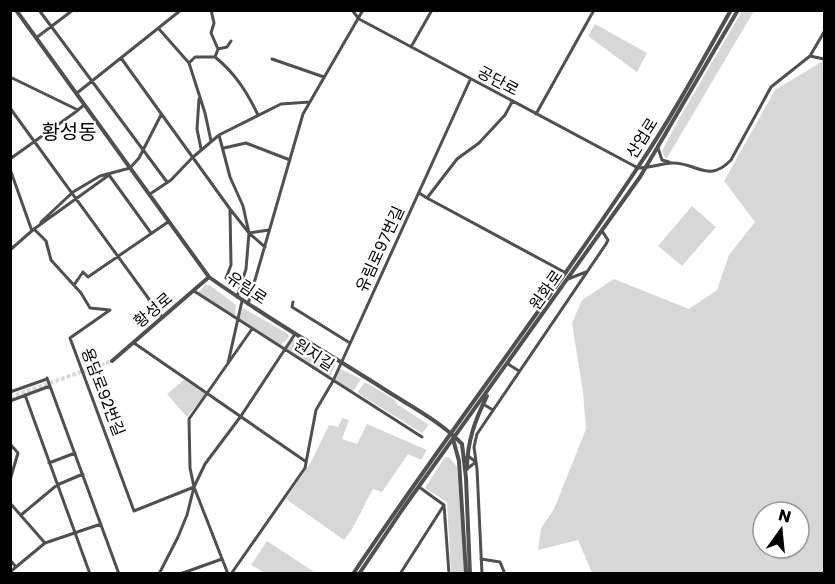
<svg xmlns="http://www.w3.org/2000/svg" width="835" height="584" font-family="Poppins,'Noto Sans KR',sans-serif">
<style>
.green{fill:#d7d7d7;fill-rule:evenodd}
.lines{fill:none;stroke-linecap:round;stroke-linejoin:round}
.tertiary-tunnel{stroke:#d9d9d9;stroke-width:4;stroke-dasharray:4 2;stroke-linecap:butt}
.minor{stroke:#505050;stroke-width:3}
.tertiary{stroke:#505050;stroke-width:4}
.labels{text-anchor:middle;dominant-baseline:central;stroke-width:4.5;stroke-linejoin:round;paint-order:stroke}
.street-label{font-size:16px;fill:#000;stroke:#fff}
.quarter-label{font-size:20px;fill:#000;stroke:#fff}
</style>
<rect width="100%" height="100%" fill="#fff"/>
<path class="green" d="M742,11H754L667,158H665L662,151L680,117Z
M595,24L647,53L637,72L588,36Z
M823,61H824V573H592L578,540L538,550L541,528L554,509L586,429L583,392L572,323L582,300L614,279L689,309L717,290L729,255L755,222L724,181L775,90ZM763,512H799V548H763Z
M692,206L716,227L682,266L658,246Z
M205,285H210L236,305L235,315H233L198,293Z
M243,308L288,334L289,337L281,345L239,319Z
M292,339L335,365L331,375L328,376L286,348Z
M339,368L361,379L355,389L352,391L336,381L335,378Z
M184,380L205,394L187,417L167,394Z
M365,382L395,400L397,404L429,425L422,433L359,394L358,391Z
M342,418L349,420L342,439L357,444L367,424L427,450L421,460L408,454L382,492L373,489C363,506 356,526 344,540L286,499L311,462L329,425L338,427Z
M445,457H449L457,467L464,573H451L447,502L425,488Z
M267,541L316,573H265L251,565Z"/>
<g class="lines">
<path class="tertiary-tunnel" d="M10,397L112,361"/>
<path class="minor" d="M39,10L167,182
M211,10L214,23L211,33L218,49
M352,10L359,19L638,168C649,168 660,164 672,163C696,162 708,184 731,160L771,87L810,56L824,32
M159,29L189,63L205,113L211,141
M36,38L73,10
M411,47L432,10
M810,56L824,59
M215,57L218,49L227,47L231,41
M121,58L230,209L249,233L265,247
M272,59L324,77
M189,63L195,57H215C235,73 247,92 258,115
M10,77L78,110L84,105
M77,93L181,10
M199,99L197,129L201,149
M10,108L162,317
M536,114L594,10
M219,135L230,177L243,206L249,233L246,269L237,297
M224,148L246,143L290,160
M658,148L662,160L669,162
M10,159L77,111
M10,169L32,231
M419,193L427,198L457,159L479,143L505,115L512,102
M150,194L171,180L192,158L219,135L281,104L310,102
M427,198L566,273
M41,222L73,192L100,176L130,168L139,158L161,115
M151,233L109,175L34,229L46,241L51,260L81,293L90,308L110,310L70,338L134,511L194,487
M249,233L269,230
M10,250L34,229
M226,278L231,265L230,209
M568,279L586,272
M74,285L83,272L88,277L168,222
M194,291L422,437
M293,302L292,307L350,343
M248,304L303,114L363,10
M134,343L305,461
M228,363L242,301
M508,364L519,371
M47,378L119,574
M10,392L47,379
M25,395L90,574
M10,401L50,386
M483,404L493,410
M10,444L18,453L10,480
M49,463L75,453
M468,468L476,462L468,456
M419,487L444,505L449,574
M10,503L45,543
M21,515L57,485L83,474
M481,559L500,562L505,574
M10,560L16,567
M10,572L45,543L101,524
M159,574L178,537L187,515L194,487L205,464L241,416L295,334
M180,574L222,559
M228,574L194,487L190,468L189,419L252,329
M231,574L305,468L316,410L333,381L470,80
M400,574L444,505
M482,574L477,469L474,447L477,434L606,244L608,240L602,231"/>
<path class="tertiary" d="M16,10L209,277C266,318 328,353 387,391C412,407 441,422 462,444L466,478L470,574
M112,361L209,277
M453,439L459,461L466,574
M467,469C467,442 475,420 487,396
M353,574C445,436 547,305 638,167C672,117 701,63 731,10
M359,574L402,510L640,177L738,10"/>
</g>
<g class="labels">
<g class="street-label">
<text transform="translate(498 81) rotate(28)">공단로</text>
<text transform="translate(642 138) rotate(-58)">산업로</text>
<text transform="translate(380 249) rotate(-65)">유림로97번길</text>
<text transform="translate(247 288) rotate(34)">유림로</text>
<text transform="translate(546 290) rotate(-55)">원화로</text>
<text transform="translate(153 310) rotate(-40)">황성로</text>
<text transform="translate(314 355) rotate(33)">원지길</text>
<text transform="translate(103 392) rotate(69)">용담로92번길</text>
</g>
<g class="quarter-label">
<text x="69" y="132">황성동</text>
</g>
</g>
<rect width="835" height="584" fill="none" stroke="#000000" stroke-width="24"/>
<g transform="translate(781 530) rotate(15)"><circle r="28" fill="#ffffff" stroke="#999999" stroke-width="1.5"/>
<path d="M0-4.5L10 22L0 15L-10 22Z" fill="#000000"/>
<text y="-9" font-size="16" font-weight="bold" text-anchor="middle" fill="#000000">N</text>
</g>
</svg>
